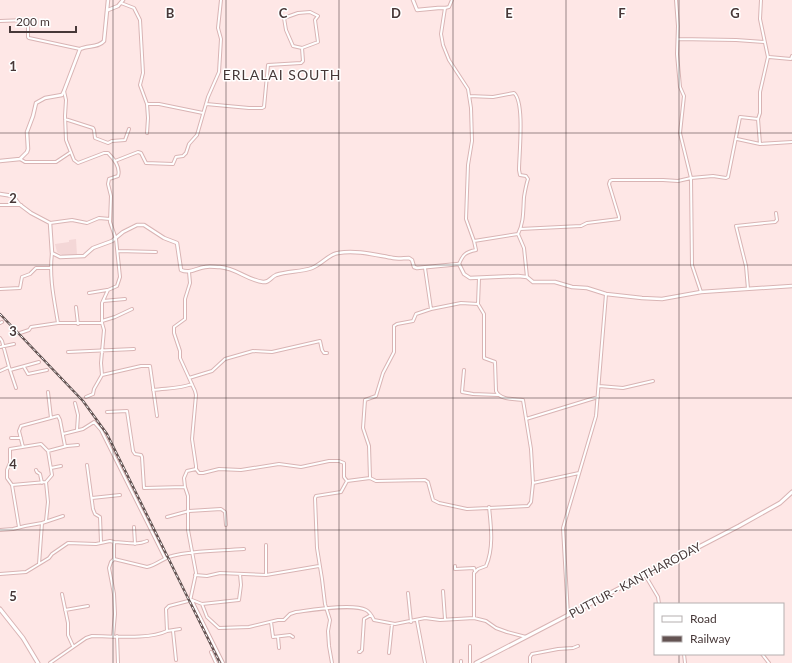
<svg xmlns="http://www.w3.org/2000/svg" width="792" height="663" font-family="Lato,sans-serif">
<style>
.built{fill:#f4d7d7}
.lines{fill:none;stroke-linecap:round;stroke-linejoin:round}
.minor-casing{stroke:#d9b4b4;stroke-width:4}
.tertiary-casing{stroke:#d9b4b4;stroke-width:4.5}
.secondary-casing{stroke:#d9b4b4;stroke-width:5}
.primary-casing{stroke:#d9b4b4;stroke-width:5}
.minor{stroke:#fff;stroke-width:2}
.tertiary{stroke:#fff;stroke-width:2.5}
.secondary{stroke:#fff;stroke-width:3}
.primary{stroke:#fff;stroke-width:3}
.rail-casing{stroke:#635352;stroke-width:2.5}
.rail{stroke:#fff;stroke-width:1;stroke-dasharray:3;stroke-linecap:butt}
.grid{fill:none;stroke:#473838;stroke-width:1;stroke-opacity:0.55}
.labels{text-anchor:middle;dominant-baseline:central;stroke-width:3;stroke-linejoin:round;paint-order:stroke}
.street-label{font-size:12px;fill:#473838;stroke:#fff}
.quarter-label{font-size:14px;letter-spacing:1px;fill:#473838;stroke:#fff}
.grid-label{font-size:13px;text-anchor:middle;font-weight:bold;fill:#473838;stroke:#fff;stroke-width:3;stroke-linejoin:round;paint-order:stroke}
</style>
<rect width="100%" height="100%" fill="#fee7e6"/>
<path class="built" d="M76,239L77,255L64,256L57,252L55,244L69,242V240Z"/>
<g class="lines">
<defs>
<path id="minor" d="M452,0L449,7L445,8L441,34L443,45L449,60L468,89L471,108L472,141L468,165L466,219L474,241
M676,0L678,26L677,54L680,87L684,96L680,133L691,178L692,265L701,292
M121,3L134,8L140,20L143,73L140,85L147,104L148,118L147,133
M0,21L26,20L28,23V37L29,38L80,49
M678,39L736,40L764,42
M769,57L791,59L792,56
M64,91L66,100L65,116L66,140L74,160L78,163L104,153H108C114,159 121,167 118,176L109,179L108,184L111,196L110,222L116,239L120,277L117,286L108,290L102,303V323L104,330L101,363L102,375L94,389L93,394L86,397
M469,96L493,97L514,93C525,102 519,155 519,170L520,175L526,176L528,179C526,185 525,191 524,197C523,211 524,222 518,234
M147,104H159L203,113
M206,104L249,108H262L264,107L268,65L301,63L303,61L302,48L293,46L286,30L284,18L298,13L310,12L318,16L315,20L318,42L302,48
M65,119L93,128L94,130L95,138L108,143L112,141L125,140L129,129
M737,139L760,144L792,142
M760,144L758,119L760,113V92L768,57L760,19L761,0
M20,159L25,162H56L71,152
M115,161L138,152L141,153L146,163L173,164L176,157L183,156L186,153L189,144L197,135L208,97L219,72L221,39L218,28L221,0
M0,205H21
M50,223L72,220L87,223L99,218L110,219
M520,229L581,226L587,223L619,219V217L609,184L610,181L612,180H663L678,181L691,178L713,176L726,178L728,177L740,117L758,119
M118,251L156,252
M52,253C49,277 54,299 58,323
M459,264C463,255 465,252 476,250L474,241L518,234L524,248L527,277
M189,272L190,283L185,299V319L174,327V333L180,351V358L195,391L196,395L192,439L196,466V469L187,471L184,478L185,487L188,496V530L196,573L190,601
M479,278L478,304L484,314V358L495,362L496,391C500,400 514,399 523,400L531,449L533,483
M0,289L20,288L22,277L30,274L36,268H51
M748,289L746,266L736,226L775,222L777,220L776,213
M89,293L107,290
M103,301L125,299
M76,307L78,324
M431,309L461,303L478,304
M102,321L115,317L132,309
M0,323L2,322
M20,333L29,330L31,327L58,323H102
M0,338L2,341L9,367L16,388
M0,347L14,344
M68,352L134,349
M24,367L28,374L47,370
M10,370L39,362
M464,370L462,392L473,394L498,395
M0,371L9,367
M102,375L141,366H150L157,416
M189,378L212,371L225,359L253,351L272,352L320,341L322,350L324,353H327
M599,386L623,388L653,381
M153,390C166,388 179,389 192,384
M48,392L51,418
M75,403L78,415L77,430
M107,412L127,411L133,451L135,454L141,455L142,457L144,488L185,487
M526,419L598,397
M63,434L83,429L94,422L101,430L165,558
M11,438H21
M23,447L19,431L21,426L58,416L60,420L65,446
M87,465L93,509L95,514L100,517L101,542
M51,468L61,466
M196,469L199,473H203L219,469L241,470L279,464L301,467L329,461H339L344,463V477L347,481
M36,470L37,472L40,474L42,483
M370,478L376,481L425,480L428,482L433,500L439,503L467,509L528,506L531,502L533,483L579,473
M46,482L48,502L46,521
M12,485L46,482L52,475L48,451
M92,498L120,495
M167,517L189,511L221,509L225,512L226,525
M42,523L63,516
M19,527L12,485L7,478V470L10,463V449L41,444L48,451L67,446L78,445
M134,527L135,544
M0,530L13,529L25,526L42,523L39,564
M114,542C125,542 136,546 147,541
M114,559L147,567C157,565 163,558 172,556C195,550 220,551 244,549
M455,566V569L474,568L475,571
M0,574L26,572L49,558L52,554L68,543L96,544L110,541L114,542V559L111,562L109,568L114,594L115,614L113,636
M195,575L207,576L220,573L266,575L319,566
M266,575V545
M645,575L658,597L659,604
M443,591L445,619
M408,593L411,622
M62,594L68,623V635L73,646
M192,601L223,663
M202,604L207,617L219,628L249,627L278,620H284L290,614L296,612C312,610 353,603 366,610C370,612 372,616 374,620L395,624L425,618L440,620L474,618L486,621L496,628L507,632L526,637
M65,610L88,606
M568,615L563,528L596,416L606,294
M474,618V573L478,569L486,566C494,548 491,526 489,507
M417,621L425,663
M271,622L273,637L290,635L293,637
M167,631L180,629
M173,631L176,660
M117,636L118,663
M278,637L279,648
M470,646V663
M211,652L216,663
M359,652H360L362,650L364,619L371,615
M389,653L392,624
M684,654L685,663
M762,654L769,663
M461,661V663
M50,663L86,638L92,636C113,636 149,640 167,631L166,609L169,606L192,600L202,604L239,600L241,585L240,574
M332,663L329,646L328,631L330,620L325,604L322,579L317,548L315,498L316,496L341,492L347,481L370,478L369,446L363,428L365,400L376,396L383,373L394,352V326L397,324L413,321L416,314L431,309L425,268
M530,663V657L532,654L558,649L573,648L578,646"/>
<path id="tertiary" d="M413,0L417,10L438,8H445
M108,10L118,6L123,0
M0,161L20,159L27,152L28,149L27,132L33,116L36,103L45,98L62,95L64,91L80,49C88,45 98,48 104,41L108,0
M0,194L13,196L19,204L31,213L50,223L52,253L60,257L84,256L93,248L112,241L123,232L137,225H144L164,238L177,243L181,270C190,274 196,268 205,267C209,266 215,267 220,267C236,268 247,280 263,282C269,283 271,277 276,275C288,271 301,272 312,268C322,264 329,254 338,253C357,250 375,255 393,258C398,259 404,258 409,258L412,260L414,267L417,268L459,264L464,274L470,278L518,276L527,277L533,282H555L572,287L587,288L606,294L642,298L662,299L701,292L792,286"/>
<path id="secondary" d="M476,663L739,526L780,503L792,492"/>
<path id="primary" d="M0,609L23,638L38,663"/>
</defs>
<use href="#minor" class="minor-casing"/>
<use href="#tertiary" class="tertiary-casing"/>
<use href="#secondary" class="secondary-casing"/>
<use href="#primary" class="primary-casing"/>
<use href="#minor" class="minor"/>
<use href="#tertiary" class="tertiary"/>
<use href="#secondary" class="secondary"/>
<use href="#primary" class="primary"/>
<defs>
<path id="rail" d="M0,314L83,401L107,434L220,663"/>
</defs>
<use href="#rail" class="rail-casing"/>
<use href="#rail" class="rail"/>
</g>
<path class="grid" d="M113,0V663M226,0V663M339,0V663M453,0V663M566,0V663M679,0V604M0,133H792M0,265H792M0,398H792M0,530H792M679,654V663"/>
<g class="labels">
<g class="street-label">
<text transform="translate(635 580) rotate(-28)">PUTTUR - KANTHARODAY</text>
</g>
<g class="quarter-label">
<text x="282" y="74">ERLALAI SOUTH</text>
</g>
</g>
<g class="grid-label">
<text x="170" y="18">B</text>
<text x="283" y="18">C</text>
<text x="396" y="18">D</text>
<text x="509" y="18">E</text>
<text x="622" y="18">F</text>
<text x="735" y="18">G</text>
<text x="13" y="71">1</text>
<text x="13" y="203">2</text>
<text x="13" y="336">3</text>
<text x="13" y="469">4</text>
<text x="13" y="601">5</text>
</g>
<rect x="654" y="603" width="130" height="52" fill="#ffffff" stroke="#b5afaf"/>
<rect x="662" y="616" width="20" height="6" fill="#ffffff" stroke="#b5afaf"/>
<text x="690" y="623" font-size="12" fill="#473838">Road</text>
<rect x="662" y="636" width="20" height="6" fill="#635352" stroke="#b5afaf"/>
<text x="690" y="643" font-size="12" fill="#473838">Railway</text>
<path d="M10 26v6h66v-6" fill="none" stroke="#473838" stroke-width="2"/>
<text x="16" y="26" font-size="12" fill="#473838" stroke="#ffffff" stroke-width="3" paint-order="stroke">200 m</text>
</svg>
